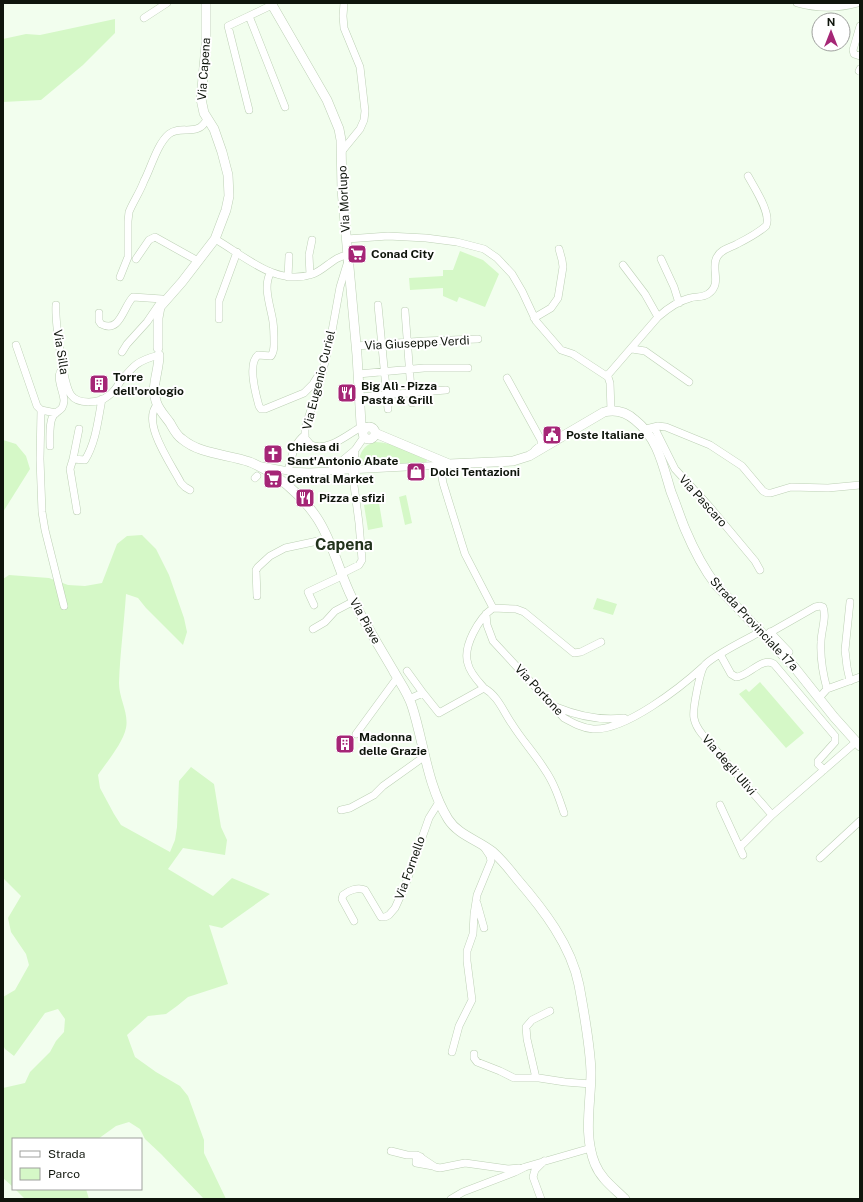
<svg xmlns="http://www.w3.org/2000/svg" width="863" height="1202" font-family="'Public Sans',sans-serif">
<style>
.green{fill:#d5f8c7}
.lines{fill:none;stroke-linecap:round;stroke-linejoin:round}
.street-casing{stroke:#bdd0b5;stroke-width:8}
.secondary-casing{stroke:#bdd0b5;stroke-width:10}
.street{stroke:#fff;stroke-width:7}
.secondary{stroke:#fff;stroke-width:9}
.labels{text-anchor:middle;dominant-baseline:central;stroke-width:4;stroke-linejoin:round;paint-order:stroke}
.street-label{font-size:12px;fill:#0f150c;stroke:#fff}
.poi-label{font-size:12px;font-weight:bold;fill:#0f150c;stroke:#fff;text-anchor:start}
.district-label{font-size:16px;font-weight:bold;fill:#22321c;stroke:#fff}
</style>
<rect width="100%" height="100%" fill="#f2feee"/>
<path class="green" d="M115,19V33L83,65L41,100L3,102V39L26,34L40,35Z
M460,251L483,260L499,274L485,307L459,297L457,302L443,296V288L410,290L409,278L443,276V270H453Z
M3,440L16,444L26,456L30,469L3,512Z
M375,442C393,442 411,453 427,460L426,463L359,466C358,455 363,445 375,442Z
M406,495L412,523L405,525L399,497Z
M379,503L383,527L368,530L364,505Z
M142,535L156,549L169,575L184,618L187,632L183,645L146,608L138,598L126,594C124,624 120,654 119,683C119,699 129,712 126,728C123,743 106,763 98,775L100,788L114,814L121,825L170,852L175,840L177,827L179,781L191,767L214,784L221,827L227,840L225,855L183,848L168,869L213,896L232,878L270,894L222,928L209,925L228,984L188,997L177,1006L166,1014L148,1016L127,1035L135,1057L156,1072L180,1086L188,1096L204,1140V1153L226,1199H204L161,1154L145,1139L140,1129L129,1122L116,1126L98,1139H13V1187L3,1178V1088L25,1083L30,1072L50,1052L56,1041L64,1032L65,1019L58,1009L45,1013L14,1056L5,1049L3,1045V997L15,990L29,965L26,954L11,932L8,918L21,896L3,878V579L9,575L49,578L68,585L85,586L102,583L117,544L127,536Z
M597,598L617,604L613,615L593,609Z
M760,682L804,733L786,748L739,694L746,689L749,692Z
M15,1189H86L89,1199H25Z"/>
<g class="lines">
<defs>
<path id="street" d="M797,3C818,9 837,9 858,3
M272,5L249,16L285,107
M144,18L167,3
M860,26L853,50L854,54L860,56
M859,71L860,69
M249,110L228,26L249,16
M342,151L360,129L364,120L365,111L360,67L344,28L343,16L344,3
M215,239C245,256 276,287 313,274C326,269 334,256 348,255
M347,239L388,236L426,238L457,242L484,249L497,258L512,274L522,291L536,321L561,350L573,354L608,377L610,383L611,410
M136,259L149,240L155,237L198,261
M661,259L674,287L679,303
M348,261L340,287L332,331L321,379L305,428V438L311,445C328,452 347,435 361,427
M271,272C262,286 271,307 273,322C274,329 274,336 274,344C274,348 274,352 271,356L258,355C247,364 256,395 259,406L261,409H265L304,393L313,384L320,373
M310,275L309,255L312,240
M120,277L128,257V221L129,212C133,202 140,192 144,181C151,168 157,144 169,134C181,124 198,138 207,119
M288,277L289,256
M56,305C55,320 63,384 71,395C78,405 100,403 108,396C113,393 117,387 120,382C134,365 137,361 159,355
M378,305L388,409
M405,311L412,403
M99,313V321L101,324C120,334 123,307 133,297L162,299
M658,317C667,309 678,301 690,298C696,296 702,298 708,294C723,284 710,268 717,257C721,249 730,248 737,244C747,239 758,233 766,226C772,214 754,187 748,176
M534,318L551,308L558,298L563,267L562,260L559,249
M219,319V301L237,252
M16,345L37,406L41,410L56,413
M356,346L424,341L478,339
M632,349L645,351L689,382
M122,352L127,344L147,322L160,303
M358,374L424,368H468
M607,376L658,317L645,294L623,265
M507,378L541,440V445L535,450
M360,397L446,390
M157,405C141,423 172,465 181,483L185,487L190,490
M41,410L40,459L42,512L45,530L64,606
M654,427L675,469L709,506L755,561L760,570
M79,429L73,459L85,460C96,442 98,420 102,399
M646,429L658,426L666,427L710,445L742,466L763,491L767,493H771L791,487L828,488L860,485
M50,446C50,437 49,426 52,418C56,409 63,413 64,401C64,392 54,375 63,369
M73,459L70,469L77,511
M440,465L443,483L465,554L493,608C479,618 462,647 468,664C470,673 478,681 484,688
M262,466L288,471L309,472L445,465
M331,470L355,450L364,437
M354,470L355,450
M288,471C292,457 293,444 305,435
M255,478L257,476
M341,574L359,565L362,560L359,523L352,470
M257,596L256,570L258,567L270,556L285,548L327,539
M314,605L308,592L342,576
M493,608L516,609L524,612L574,653L581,652L601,642
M486,614L487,625L493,641L564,718C573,723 582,728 593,729C625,731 680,688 704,666
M313,629L325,622L335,611L354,601
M760,632C749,638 710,657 704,666C700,672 692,711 694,718C695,724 698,729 702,734L772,815L856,742
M770,632L789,652
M764,636L815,607L820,606L823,607C827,617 821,631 821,642C820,658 823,674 827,689
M720,654L731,674L736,677C748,677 762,656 774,664L835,736V742L818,761V764L824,770
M407,671L423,693
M850,681L847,667L845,650L850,602
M819,698L827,689L860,677
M409,699L423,693L439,713L484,688C498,696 503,711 512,724C522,740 535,754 545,770C554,783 559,798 564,813
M556,707C578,716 600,721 624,718
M356,734L397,678
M720,805L743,855
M341,810L350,808L374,795L383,786L425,756
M740,847L772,815
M820,858L860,821
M477,903L484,928
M354,921L342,899L343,895C349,890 358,887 365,890L381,917H385L389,915L395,908L405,886L429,818L439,802
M452,1052L459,1026L472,1000L467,961V951L473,934L474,914L477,895L491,861L490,856L484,847
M474,1054V1058L477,1062L500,1071L514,1078H539L565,1082L591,1084
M536,1078L527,1039L526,1027L532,1020L550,1011
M391,1151L407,1155H417L435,1167L440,1168L465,1163L508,1169L519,1168
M421,1157L416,1160V1163L433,1166
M451,1199L463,1192L515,1172L525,1167L591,1148
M541,1199L533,1177L535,1170L544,1161"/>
<path id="secondary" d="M271,3L327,100L339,129L341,140L342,190L357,355L361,424L363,433
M158,348V318L160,307L182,282L215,239L226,210L229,196L228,175L222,152L214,129L204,113L201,99L206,46V3
M159,355C159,371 151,386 156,401C158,409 165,416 170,423C173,428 176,435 182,439C201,455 228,454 250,462C276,473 301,494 317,518C333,542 339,572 352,598C364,622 379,646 393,670C399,681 408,693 412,706C424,743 427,785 448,819C458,835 478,840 493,852C502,860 510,870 517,879C543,909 571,945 579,985C584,1013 590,1043 591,1072C591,1102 583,1135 595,1164C601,1179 614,1188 625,1199
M363 433a6 6 0 1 1 12 0a6 6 0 1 1-12 0Z
M375,433L449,464L513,461L529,456L604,412C616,409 626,412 635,420C658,438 663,466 671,492C676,504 680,517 685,529C693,548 703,568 716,585L795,668L834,717L860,746"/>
</defs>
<use href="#street" class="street-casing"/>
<use href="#secondary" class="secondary-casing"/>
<use href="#street" class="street"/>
<use href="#secondary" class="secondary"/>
</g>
<defs>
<symbol id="supermarket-square" viewBox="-11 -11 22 22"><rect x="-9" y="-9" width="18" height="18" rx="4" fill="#a52676" stroke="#fff"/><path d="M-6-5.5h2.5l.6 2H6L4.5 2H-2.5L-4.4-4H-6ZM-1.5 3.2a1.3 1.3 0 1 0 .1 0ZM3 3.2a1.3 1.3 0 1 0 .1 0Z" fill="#fff"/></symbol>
<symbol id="building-square" viewBox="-11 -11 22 22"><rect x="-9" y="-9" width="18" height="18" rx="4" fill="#a52676" stroke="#fff"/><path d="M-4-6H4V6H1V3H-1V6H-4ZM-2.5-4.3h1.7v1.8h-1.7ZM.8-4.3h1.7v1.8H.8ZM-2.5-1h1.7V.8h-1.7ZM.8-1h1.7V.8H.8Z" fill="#fff"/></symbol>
<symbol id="restaurant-square" viewBox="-11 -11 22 22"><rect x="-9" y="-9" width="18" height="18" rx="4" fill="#a52676" stroke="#fff"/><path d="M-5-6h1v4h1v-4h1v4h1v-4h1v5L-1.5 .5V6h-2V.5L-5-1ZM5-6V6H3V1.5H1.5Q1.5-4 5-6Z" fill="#fff"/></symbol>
<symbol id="civic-square" viewBox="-11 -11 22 22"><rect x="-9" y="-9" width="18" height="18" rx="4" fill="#a52676" stroke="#fff"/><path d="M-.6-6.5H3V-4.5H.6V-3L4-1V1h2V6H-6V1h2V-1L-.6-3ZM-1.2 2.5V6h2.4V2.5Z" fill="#fff"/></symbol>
<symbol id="church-square" viewBox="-11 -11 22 22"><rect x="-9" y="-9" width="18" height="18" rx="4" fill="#a52676" stroke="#fff"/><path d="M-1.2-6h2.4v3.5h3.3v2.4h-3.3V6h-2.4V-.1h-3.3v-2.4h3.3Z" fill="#fff"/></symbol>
<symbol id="shop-square" viewBox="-11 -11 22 22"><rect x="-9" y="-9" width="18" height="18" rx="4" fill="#a52676" stroke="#fff"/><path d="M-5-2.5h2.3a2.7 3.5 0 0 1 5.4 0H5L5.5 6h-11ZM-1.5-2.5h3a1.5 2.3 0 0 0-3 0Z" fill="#fff"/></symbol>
</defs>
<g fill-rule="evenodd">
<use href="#supermarket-square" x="346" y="243" width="22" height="22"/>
<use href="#building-square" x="88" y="373" width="22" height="22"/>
<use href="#restaurant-square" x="336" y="382" width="22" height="22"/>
<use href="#civic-square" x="541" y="424" width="22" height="22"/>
<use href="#church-square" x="262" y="443" width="22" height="22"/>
<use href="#shop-square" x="405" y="461" width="22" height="22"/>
<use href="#supermarket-square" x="262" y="468" width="22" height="22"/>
<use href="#restaurant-square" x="294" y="487" width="22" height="22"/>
<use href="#building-square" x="334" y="733" width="22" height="22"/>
</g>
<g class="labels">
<g class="street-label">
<text transform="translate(204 69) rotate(-86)">Via Capena</text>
<text transform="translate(344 199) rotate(-93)">Via Morlupo</text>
<text transform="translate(417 343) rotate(-3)">Via Giuseppe Verdi</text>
<text transform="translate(61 352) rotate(81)">Via Silla</text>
<text transform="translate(319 380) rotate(-76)">Via Eugenio Curiel</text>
<text transform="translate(703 501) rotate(48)">Via Pascaro</text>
<text transform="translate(365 621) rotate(61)">Via Piave</text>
<text transform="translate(754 624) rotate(47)">Strada Provinciale 17a</text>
<text transform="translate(539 690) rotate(47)">Via Portone</text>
<text transform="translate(729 765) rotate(49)">Via degli Ulivi</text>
<text transform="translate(410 868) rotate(-70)">Via Fornello</text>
</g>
<g class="poi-label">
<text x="371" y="254">Conad City</text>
<text x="113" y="377">Torre<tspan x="113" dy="14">dell'orologio</tspan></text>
<text x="361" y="386">Big Alì - Pizza<tspan x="361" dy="14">Pasta &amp; Grill</tspan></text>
<text x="566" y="435">Poste Italiane</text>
<text x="287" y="447">Chiesa di<tspan x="287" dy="14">Sant'Antonio Abate</tspan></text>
<text x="430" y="472">Dolci Tentazioni</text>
<text x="287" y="479">Central Market</text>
<text x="319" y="498">Pizza e sfizi</text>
<text x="359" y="737">Madonna<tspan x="359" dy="14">delle Grazie</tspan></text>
</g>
<g class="district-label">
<text x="344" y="544">Capena</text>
</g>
</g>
<rect width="863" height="1202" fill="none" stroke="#0f150c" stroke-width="8"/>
<rect x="12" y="1138" width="130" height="52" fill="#ffffff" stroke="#9fa19e"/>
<rect x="20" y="1151" width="20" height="6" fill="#ffffff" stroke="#9fa19e"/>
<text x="48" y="1158" font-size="12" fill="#0f150c">Strada</text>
<rect x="20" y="1168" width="20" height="12" fill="#d5f8c7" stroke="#9fa19e"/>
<text x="48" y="1178" font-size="12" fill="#0f150c">Parco</text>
<g transform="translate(831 32)"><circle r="19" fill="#ffffff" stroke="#9fa19e"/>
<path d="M0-3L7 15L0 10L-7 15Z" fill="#a52676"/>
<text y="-6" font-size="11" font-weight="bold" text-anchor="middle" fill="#0f150c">N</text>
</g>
</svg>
